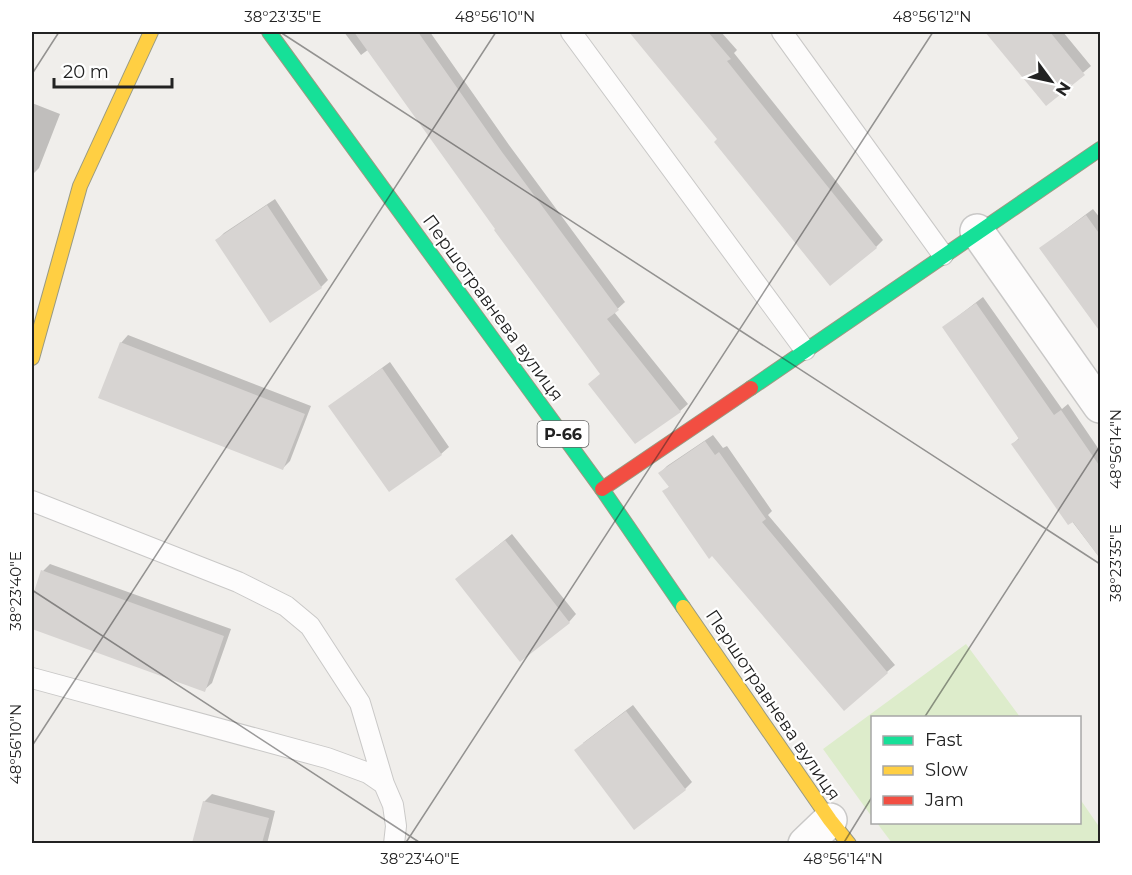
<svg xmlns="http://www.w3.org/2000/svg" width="1132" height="875" font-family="Montserrat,sans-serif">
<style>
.grass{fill:#ddeccb}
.shadow{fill:#0003}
.building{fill:#d7d4d2}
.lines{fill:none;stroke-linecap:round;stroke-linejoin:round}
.lane-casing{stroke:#c9c8c7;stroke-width:22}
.street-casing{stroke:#c9c8c7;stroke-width:36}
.fast-casing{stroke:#999a82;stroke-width:16}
.slow-casing{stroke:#999a82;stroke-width:16}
.jam-casing{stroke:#999a82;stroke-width:16}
.lane{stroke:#fdfcfc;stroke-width:20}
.street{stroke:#fdfcfc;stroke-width:33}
.fast{stroke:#16e098;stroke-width:14}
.slow{stroke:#ffcf43;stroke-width:14}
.jam{stroke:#f24e42;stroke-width:14}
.ticks{fill:none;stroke:#222;stroke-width:1.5;stroke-opacity:0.45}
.labels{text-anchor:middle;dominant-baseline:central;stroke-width:4.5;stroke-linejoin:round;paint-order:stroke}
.shield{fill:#fff;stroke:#646464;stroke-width:1.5}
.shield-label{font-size:16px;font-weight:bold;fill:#222}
.street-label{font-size:18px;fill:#222;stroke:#fff}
.neatline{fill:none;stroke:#222;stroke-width:2}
.ticks-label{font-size:15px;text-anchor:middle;fill:#222}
</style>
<rect width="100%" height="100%" fill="#f0eeeb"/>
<path class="grass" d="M966,644L1020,717L872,718V817L823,749Z
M1080,799L1100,828V843H892L877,823L1080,822Z"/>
<path class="shadow" d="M344,32H430L509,145L625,302L614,312L688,404L680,411L635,442L601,374L369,49L361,55Z
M631,32H721L737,50L734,53L883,240L876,247L719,138Z
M987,32H1063L1091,66L1046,104Z
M32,103L60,114L39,168L32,175Z
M275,199L328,280L321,287L270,321L217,240L224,233Z
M1093,209L1100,218V319L1041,248Z
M983,297L1062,409L1068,404L1100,451V558L1013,444L1020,437L944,327Z
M128,335L311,406L290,461L283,468L121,343Z
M390,362L449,447L441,454L389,490L330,406Z
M713,435L723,448L727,446L772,511L768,515L895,665L844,709L664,492L670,486L660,473L667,466Z
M512,534L576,614L569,622L457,579Z
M50,564L231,629L212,683L204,690L32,628V602L43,571Z
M633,705L692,782L685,789L583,743Z
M212,794L275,811L267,844H193L204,802Z"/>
<path class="building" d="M354,32H418L502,152L619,310L607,319L681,412L635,444L588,384L600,374L494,230L495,229Z
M629,32H708L731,59L727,61L877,248L830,286L714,142L717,139Z
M985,32H1050L1085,75L1046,106Z
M267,205L322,288L270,323L215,240Z
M1086,215L1101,236V333L1039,248Z
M976,303L1054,415L1061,410L1101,468V560L1073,522L1068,525L1011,444L1019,439L942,327Z
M120,342L305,414L283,470L98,398Z
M382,368L442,455L389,492L328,406Z
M705,441L715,455L719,452L766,519L762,522L888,673L844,711L712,556L709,559L662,491L669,487L658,473Z
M505,540L570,623L520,662L455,579Z
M41,570L224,636L205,692L32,629V598Z
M626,711L686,790L634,830L574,750Z
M203,801L269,818L262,843H192Z"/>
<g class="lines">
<defs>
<path id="lane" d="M571,32L805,350
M782,32L943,255
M32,501L238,582L286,606L310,626L360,703L384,784L393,805L396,826L394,844
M32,678L327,758L368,773L384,784"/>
<path id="street" d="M977,231L1100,406
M805,844L830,820"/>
<path id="fast" d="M269,32L602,489L683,607
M751,388L1100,149"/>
<path id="slow" d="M32,358L80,186L151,32
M683,607L830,820L849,844"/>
<path id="jam" d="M602,489L751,388"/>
</defs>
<use href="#lane" class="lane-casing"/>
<use href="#street" class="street-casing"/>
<use href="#fast" class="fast-casing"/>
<use href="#slow" class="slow-casing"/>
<use href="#jam" class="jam-casing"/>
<use href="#lane" class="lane"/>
<use href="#street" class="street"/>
<use href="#fast" class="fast"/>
<use href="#slow" class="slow"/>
<use href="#jam" class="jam"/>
</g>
<path class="ticks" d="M280,32L1100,564M32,74L59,32M32,590L422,844M924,718L1100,446M32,746L496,32M405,844L933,32M843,844L872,797"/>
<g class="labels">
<rect class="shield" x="537.5" y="421" width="51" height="26" rx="4.5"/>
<g class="shield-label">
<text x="563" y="434">Р-66</text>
</g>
<g class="street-label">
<text transform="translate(493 308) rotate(54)">Першотравнева вулиця</text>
<text transform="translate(773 705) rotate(56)">Першотравнева вулиця</text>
</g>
</g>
<rect width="1132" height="875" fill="none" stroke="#ffffff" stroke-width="66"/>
<rect x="871" y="716" width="210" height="108" fill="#ffffff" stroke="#a7a7a7" stroke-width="1.5"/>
<rect x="883" y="736" width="30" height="9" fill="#16e098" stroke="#a7a7a7" stroke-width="1.5"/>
<text x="925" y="746" font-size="18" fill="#222222">Fast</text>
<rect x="883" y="766" width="30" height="9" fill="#ffcf43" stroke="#a7a7a7" stroke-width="1.5"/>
<text x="925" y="776" font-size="18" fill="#222222">Slow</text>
<rect x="883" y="796" width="30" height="9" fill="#f24e42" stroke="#a7a7a7" stroke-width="1.5"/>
<text x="925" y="806" font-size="18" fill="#222222">Jam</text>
<g transform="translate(1051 81) rotate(123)" stroke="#ffffff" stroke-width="4.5" paint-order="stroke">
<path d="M0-4.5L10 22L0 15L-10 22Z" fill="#222222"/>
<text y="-9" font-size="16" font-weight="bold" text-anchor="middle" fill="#222222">N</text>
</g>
<path d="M54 78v9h118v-9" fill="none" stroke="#222222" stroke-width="3"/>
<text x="63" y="78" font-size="18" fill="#222222" stroke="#ffffff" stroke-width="4.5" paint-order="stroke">20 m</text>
<rect x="33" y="33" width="1066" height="809" class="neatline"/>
<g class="ticks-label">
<text x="283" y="22">38°23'35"E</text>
<text x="495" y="22">48°56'10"N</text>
<text x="932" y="22">48°56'12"N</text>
<text transform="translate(1116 449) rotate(-90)" y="5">48°56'14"N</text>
<text transform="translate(1116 563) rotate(-90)" y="5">38°23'35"E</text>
<text transform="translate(16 591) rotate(-90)" y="5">38°23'40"E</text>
<text transform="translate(16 744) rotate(-90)" y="5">48°56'10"N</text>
<text x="420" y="864">38°23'40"E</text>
<text x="843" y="864">48°56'14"N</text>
</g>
</svg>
